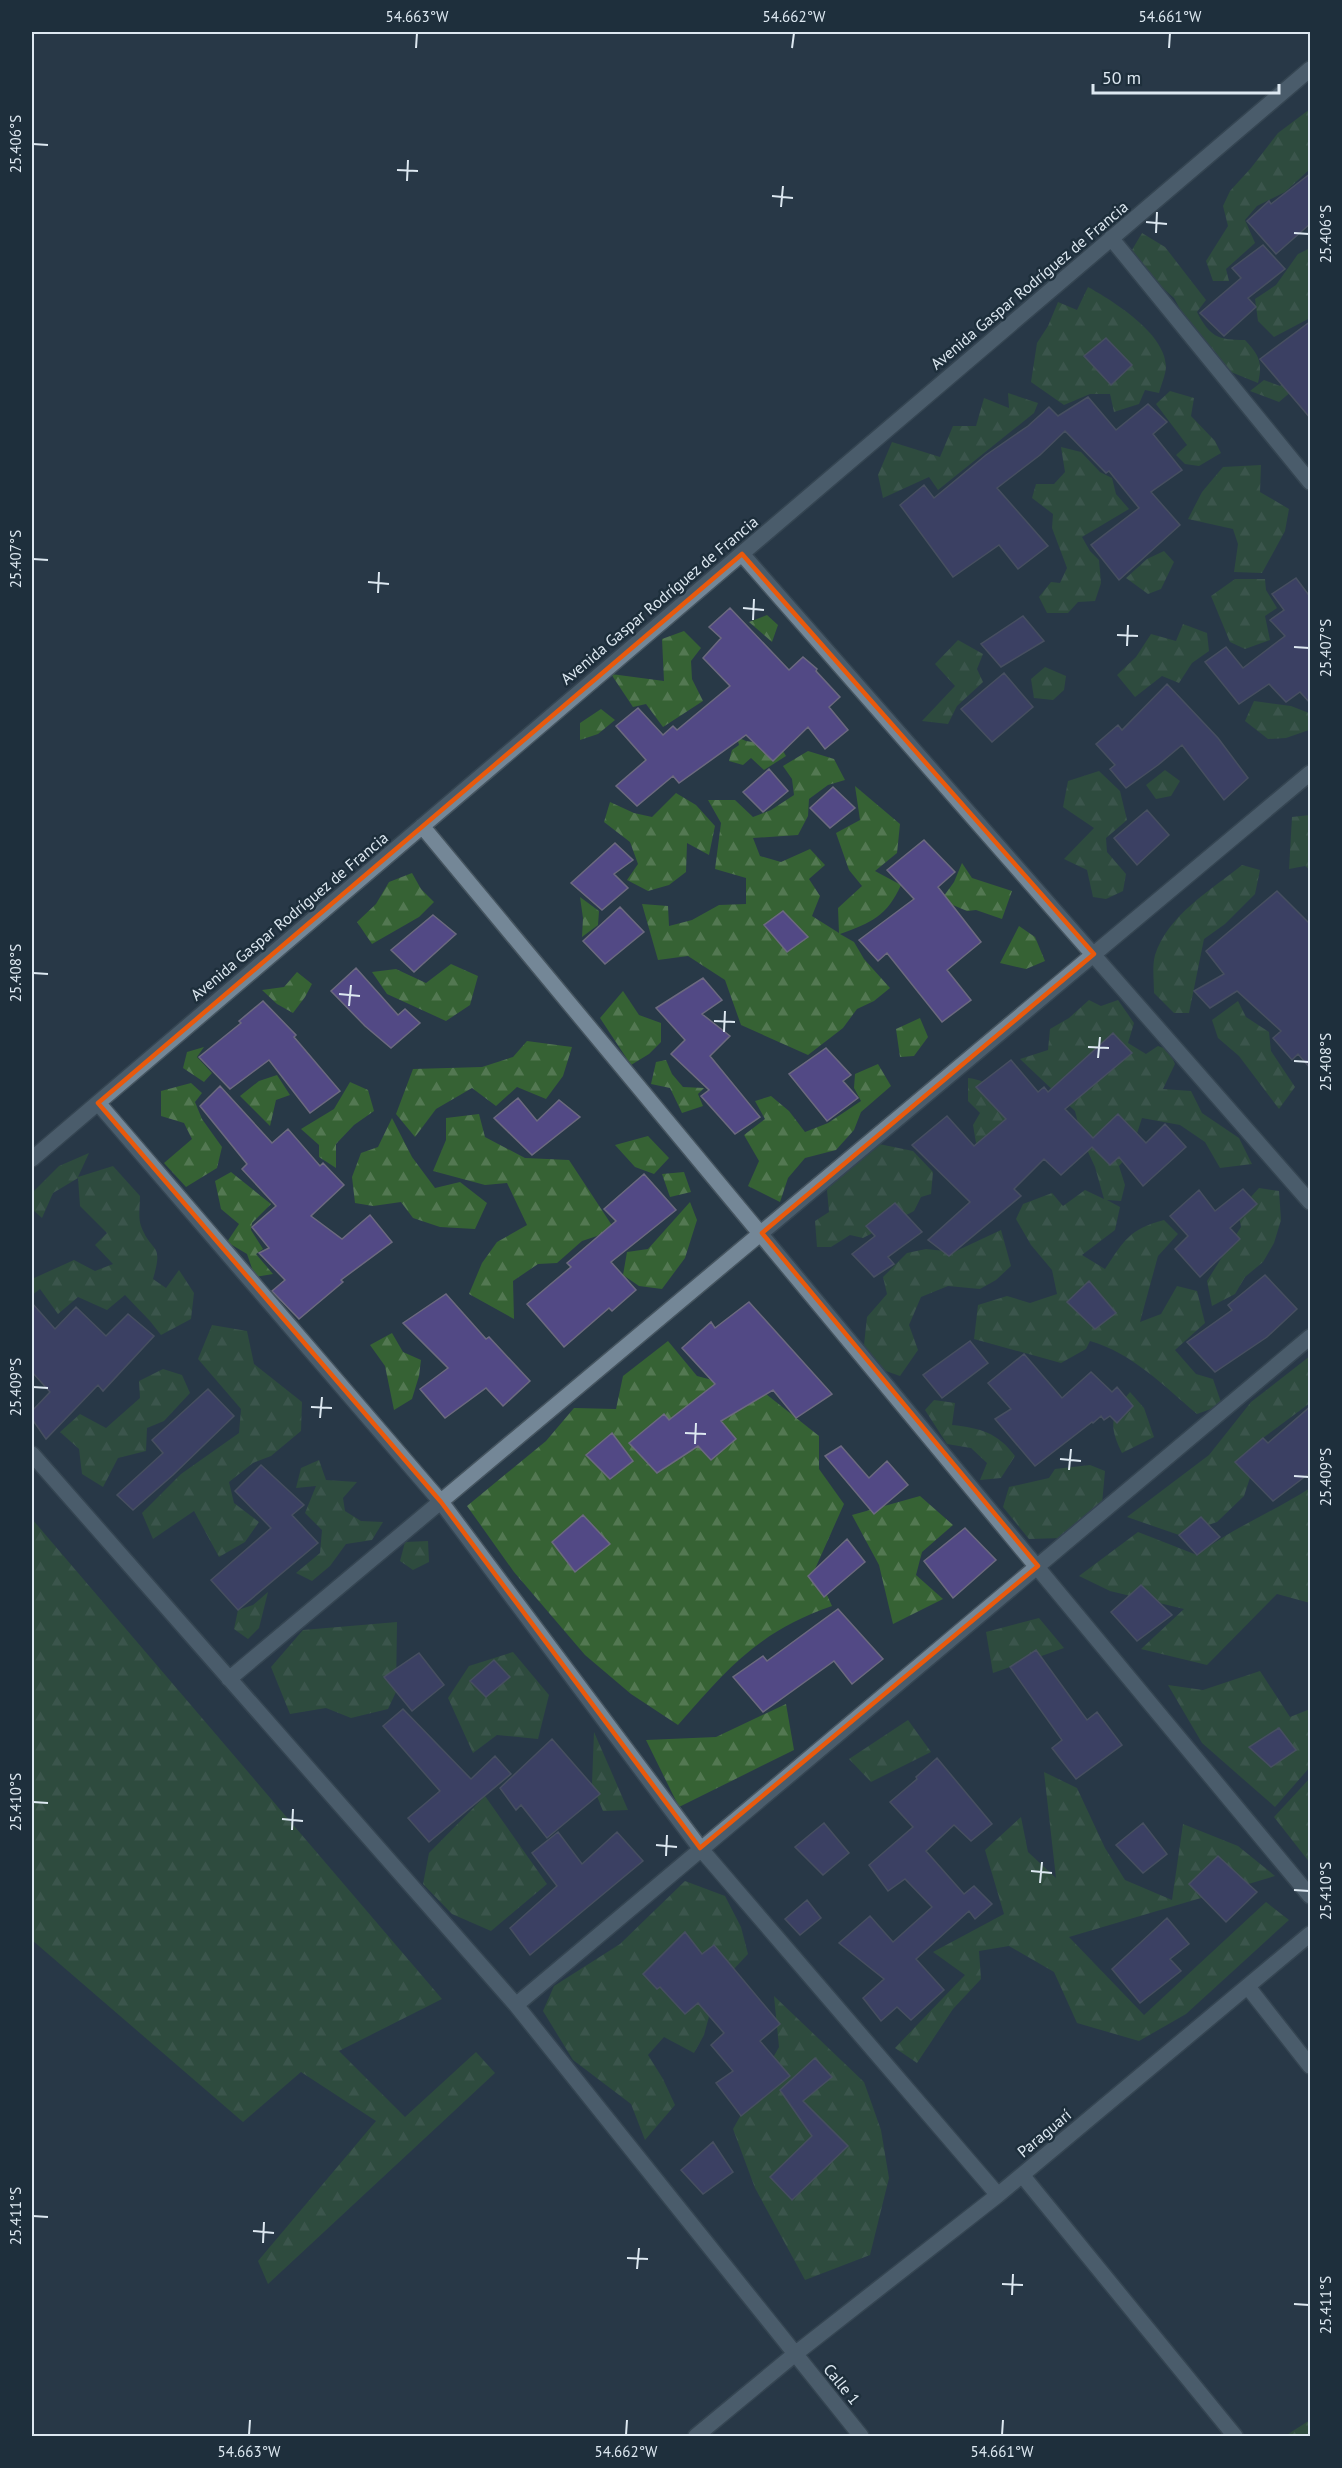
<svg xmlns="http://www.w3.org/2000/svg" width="1342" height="2468" font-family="'PT Sans',sans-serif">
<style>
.forest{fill:url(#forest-firs)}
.building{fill:#524985;stroke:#6c6a7f;stroke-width:1.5}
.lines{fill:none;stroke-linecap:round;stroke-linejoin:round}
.minor-casing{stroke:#45545f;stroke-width:18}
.minor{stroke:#748797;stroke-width:15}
.marked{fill:none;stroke:#e8590c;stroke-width:4.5;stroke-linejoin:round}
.ticks{fill:none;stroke:#dde8f1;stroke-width:2}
.labels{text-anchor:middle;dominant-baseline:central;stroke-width:5;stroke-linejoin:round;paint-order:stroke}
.street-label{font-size:16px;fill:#dde8f1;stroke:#1e2f3c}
.neatline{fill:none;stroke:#dde8f1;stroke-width:2}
.ticks-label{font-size:15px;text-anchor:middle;fill:#dde8f1}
</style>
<defs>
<pattern id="forest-firs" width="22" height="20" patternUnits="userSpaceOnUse" patternTransform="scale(1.5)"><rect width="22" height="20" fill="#366234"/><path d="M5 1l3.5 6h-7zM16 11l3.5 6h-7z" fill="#537852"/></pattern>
</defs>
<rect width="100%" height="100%" fill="#283947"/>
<path class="forest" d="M1310,109V169L1285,192L1257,206L1245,220L1255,243L1226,269L1229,281H1213L1206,261L1228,226L1223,206L1230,191L1251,168L1278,133Z
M1142,233L1165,247L1206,300L1197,312C1210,337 1218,340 1245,340C1259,355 1263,362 1258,383L1226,370L1182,313L1174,298L1149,276L1132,250Z
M1310,248V318L1274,337L1258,321L1255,299L1276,285L1298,254Z
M1088,287C1113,301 1165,333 1166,366C1166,374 1161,385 1159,393L1145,390L1139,404L1114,412L1110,394H1090L1064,405L1031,382L1037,343L1048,326L1058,302L1077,310Z
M1310,364L1299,385L1279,402L1250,391L1264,380L1280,386Z
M1170,391L1194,398L1191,416L1215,441L1221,453L1199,466L1185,464L1176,455L1187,445L1156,404Z
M1008,393L1038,403L1034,413L938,490L929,477L883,498L878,475L892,442L940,457L953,426H976L984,398L1009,408Z
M1061,447L1081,452L1100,472L1112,478L1116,494L1129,509L1082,537L1090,551L1099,560L1101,583L1095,601L1078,602L1068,613H1047L1039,597L1051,582L1060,583L1067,568L1052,528L1053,514L1032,498L1036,484H1054L1065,472Z
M1261,465L1260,492L1289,509L1285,531L1262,573L1234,572L1238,544L1233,529L1188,519L1202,492L1223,467Z
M1164,551L1174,562L1161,589L1148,594L1126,578L1147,559Z
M1235,579H1265L1266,590L1277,608L1265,616L1270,640L1245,649L1230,642L1211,596Z
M767,615L778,625L772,642L749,622Z
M1183,624L1207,633L1209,651L1192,663L1179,683L1162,676L1135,697L1117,675L1136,657L1151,634L1176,641Z
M684,631L701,648L691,661L692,679L703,701L663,727L646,704L633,707L611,674L664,681L662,639Z
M958,640L983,654L977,669L983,682L957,706L948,724L922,721L955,686L935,664Z
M1045,667L1066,676L1064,690L1053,700L1034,698L1031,679Z
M1254,701L1291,706L1309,713V730L1286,738L1268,739L1245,721Z
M601,709L615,720L598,734L580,740V723Z
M737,737L746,741L780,746L786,756L764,770L751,758L743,765L729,761L732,750L739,745Z
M808,751L834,759L845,780L828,785L809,799L808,816L798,835L753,838L760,856L781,862L810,849L825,865L809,879L820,896L812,916L839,933L838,908L862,886L849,870L836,833L860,820L855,786L900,824L897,853L875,871L901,885C887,916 871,923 840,934L854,942L864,959L890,988L874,1001L857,1009L843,1028L808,1055L741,1025L725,980L688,956L658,960L642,904L668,906L669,926L692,920L719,905L746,904V878L715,869L721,823L708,800H735L753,817L771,810L794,795L792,779L783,766Z
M1165,770L1180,781L1171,796L1156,799L1146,785Z
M1099,771L1120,791L1127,820L1106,838L1107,852L1126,874L1123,891L1106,899L1093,897L1087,870L1064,859L1094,828L1063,807L1068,781Z
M676,793L696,805L715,826L709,855L687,843L686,872L669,885L648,891L627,880L638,864L630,842L604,822L610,802L634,813L652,817Z
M1310,815V870L1305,866L1289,869L1292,817Z
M962,863L972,878L1012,891L1002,919L976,910L967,911L941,900L954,882Z
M1242,865L1260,870L1255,894L1225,924L1204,939L1189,1013H1174L1154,993C1154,981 1152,966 1155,955C1168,915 1211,890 1242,865Z
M412,873L421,889L434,902L419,917L372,944L357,922L376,904L389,882Z
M580,897L599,911L598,925L582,937L583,918Z
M1019,926L1035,937L1045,961L1026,969L1000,963Z
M451,964L478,976L470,1005L446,1021L387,994L372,972L396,969L426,983Z
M297,972L312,984L305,997L293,1013L277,1004L262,990L284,987Z
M623,991L639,1015L661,1023V1042L649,1054L631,1065L600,1018Z
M1089,1000L1101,1006L1118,1000L1134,1023L1128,1043L1146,1054L1158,1046L1169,1050L1175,1064L1163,1089L1191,1091L1202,1113L1239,1138L1252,1164L1220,1168L1205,1142L1180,1125L1142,1118L1131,1152L1119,1166L1125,1185L1121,1201L1107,1200L1120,1207L1115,1230L1082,1255L1105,1269C1124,1241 1129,1229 1164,1220L1178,1234L1158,1256L1140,1322L1161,1314L1177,1286L1197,1291L1205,1323L1175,1350L1196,1374L1213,1379L1222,1405L1197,1414C1164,1386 1132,1353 1090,1341L1086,1349L1061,1363L974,1339L978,1305L1007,1296L1030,1303L1057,1294L1052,1270L1031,1245L1016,1219L1023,1204L1052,1193L1063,1206L1085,1190L1104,1199L1095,1167L1082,1139L1075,1111L1020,1059L1048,1050L1050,1029L1069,1018Z
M1238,1001L1246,1017L1269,1032L1271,1051L1295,1087L1279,1109L1239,1056L1218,1038L1212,1020Z
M920,1018L928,1037L914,1056L900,1057L896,1029Z
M527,1041L572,1047L563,1076L546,1099L517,1087L496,1106L472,1088L436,1109L415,1137L396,1114L413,1069L482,1067L513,1057Z
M204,1047L197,1057L212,1073L204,1082L183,1068L187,1052Z
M666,1060L672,1074L683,1087L704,1088L698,1094L703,1106L682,1113L670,1088L651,1084L656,1062Z
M878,1064L891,1086L861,1112L854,1130L836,1150L805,1158L788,1178L780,1202L748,1186L759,1161L744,1135L765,1119L755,1101L771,1096L789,1111L805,1132L828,1123L861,1101L854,1088L855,1074Z
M277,1075L290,1095L276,1100L270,1126L240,1096L259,1081Z
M968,1078C994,1080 1011,1105 1024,1126L977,1149L973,1125L980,1113L968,1101Z
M350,1082L368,1090L374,1111L354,1125L336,1144V1168L319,1157V1145L301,1129L334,1109Z
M191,1083L202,1093L195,1102L202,1119L222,1147L217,1168L186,1187L164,1163L192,1139L184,1123L161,1116V1091Z
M479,1114L485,1137L525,1158L569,1160L615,1230L582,1241L557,1263L538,1264L513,1281L514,1319L469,1294L482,1263L497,1242L527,1225L507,1183L485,1185L433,1171L446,1140V1118Z
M392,1118L412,1157L435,1188L460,1182L487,1203L475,1229L440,1227L413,1218L401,1202L373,1206L355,1203L352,1177L361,1153L378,1147Z
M648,1136L669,1158L654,1174L635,1167L615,1145Z
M879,1144L913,1151L933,1172L931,1194L921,1197L914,1211L863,1238L850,1235L831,1247H817L815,1221L829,1212L827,1190L847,1161Z
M89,1153L78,1177L113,1166L140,1196C140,1205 138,1218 141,1226C152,1255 164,1241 153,1279L166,1288L179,1270L194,1293L191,1319L161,1335L150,1321L125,1295L107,1310L78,1297L58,1314L40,1289L32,1295V1279L74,1260L95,1271L113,1264L95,1245L107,1233L80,1206L78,1178L53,1193L42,1218L32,1209V1193L59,1166Z
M231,1172L271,1204L252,1223L251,1230L263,1249L256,1254L273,1274L255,1277L247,1254L227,1242L239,1224L221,1209L215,1181Z
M684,1172L691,1192L670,1197L662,1174Z
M1259,1188L1279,1191L1281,1220L1274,1243L1263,1262L1245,1277L1235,1294L1212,1306L1207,1281L1241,1227L1238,1211Z
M690,1202L697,1220L685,1258L662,1289L639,1286L623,1275L627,1252L648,1249Z
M1001,1230L1011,1266L996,1280L980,1289L948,1286L921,1297L909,1325L918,1350L900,1376L883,1370L864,1345L867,1317L887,1294L883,1277L907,1253L926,1249L954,1252Z
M212,1325L247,1331L254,1364L302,1402L301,1431L271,1456L253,1463L229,1482L234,1503L259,1522L245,1542L219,1557L194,1511L153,1539L142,1513L181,1474L239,1433L241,1409L198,1359Z
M392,1333L403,1352L421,1360L419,1376L412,1399L394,1410L385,1366L370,1345Z
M668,1341L697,1376L766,1394L819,1436V1469L844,1504L815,1569L832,1606C758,1632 728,1668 678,1725L631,1694L585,1655L514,1572L467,1506L546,1441L574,1408L616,1409L623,1376Z
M1310,1356V1403L1263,1438L1244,1496L1217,1522L1179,1535L1127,1517L1209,1455L1251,1402Z
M163,1369L182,1375L190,1393L164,1421L147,1428L146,1451L118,1458L103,1487L82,1474L79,1449L60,1432L80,1414L106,1428L140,1398L139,1381Z
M1130,1392L1144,1408L1154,1437L1122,1453C1108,1425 1111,1415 1130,1392Z
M934,1400L955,1403L952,1425C981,1428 998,1433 1015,1456L1001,1478L980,1480L987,1463L971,1448L947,1444L925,1410Z
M319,1460L326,1480L357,1482L343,1498L345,1511L361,1521L383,1522L372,1540L346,1544L330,1566L312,1581L296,1573L320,1553L322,1530L305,1513L316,1486L296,1488L301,1468Z
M1090,1465L1105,1471L1102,1504L1084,1516L1063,1538L1029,1539L1003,1507L1009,1487L1049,1478L1055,1469Z
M1310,1488V1603L1277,1594L1207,1665L1141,1649L1184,1609L1110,1591L1079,1576L1138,1532L1197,1555C1232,1528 1273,1512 1310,1488Z
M920,1496L953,1525L922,1552L916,1575L943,1599L893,1624L879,1565L852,1515Z
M32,1519L442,1999L339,2051L405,2117L476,2052L495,2073L268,2284L258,2261L376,2121L301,2072L243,2122L32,1940Z
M428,1541L429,1562L413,1570L400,1561L405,1542Z
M268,1592L259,1628L248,1639L234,1629L238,1610L253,1605Z
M1039,1618L1064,1648L993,1673L986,1632Z
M397,1622L396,1692L388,1709L351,1718L326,1708L290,1714L271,1667L303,1630Z
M513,1652L549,1695L538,1739L497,1735L473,1753L448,1698L469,1666Z
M1260,1671L1290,1717L1310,1709V1767L1275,1807L1202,1743L1168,1685L1203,1690Z
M786,1704L794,1750L679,1807L646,1740L716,1737Z
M908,1720L931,1752L871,1782L849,1759Z
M594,1732L628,1810L603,1811L592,1784Z
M1044,1772L1077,1788L1105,1848L1125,1880L1172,1900L1183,1824L1238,1846L1275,1876L1069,1937L1144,2015L1266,1902L1289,1920L1186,2014L1139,2041L1077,2023L1054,1972L1009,1946L979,1951L981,1979L953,2009L917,2063L895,2048L965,1975L933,1952L1004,1914L985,1850L1021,1817L1028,1852L1056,1878Z
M1310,1778V1863L1274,1817Z
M485,1796L547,1884L491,1931L452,1914L423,1884L429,1853Z
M685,1881L725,1896L741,1927L748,1954L717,1987L704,2035L694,2053L664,2037L648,2055L663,2079L675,2105L645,2140L631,2104L573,2060L543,2011L554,1986L620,1944Z
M774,1996L864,2082L881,2130L889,2178L870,2255L805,2280L755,2188L733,2129L779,2047Z
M1310,2420V2436H1285Z"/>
<path class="building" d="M1311,173V223L1276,254L1247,221L1269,201L1271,204Z
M1263,245L1285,269L1248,298L1256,307L1224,336L1200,313L1241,278L1232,268Z
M1311,321V419L1260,359Z
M1106,338L1132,365L1111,385L1084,356Z
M1088,397L1116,430L1148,404L1167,422L1153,434L1182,470L1151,492L1180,525L1119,580L1091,545L1139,508L1109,471L1106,473L1065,431L1040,455L997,488L1048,546L1018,569L999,545L953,577L900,505L924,485L934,498L986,455L1028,426L1049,407L1058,416Z
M1296,578L1311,598V704L1300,692L1286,702L1269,684L1239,704L1205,662L1226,647L1243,668L1285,636L1270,620L1284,610L1272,594Z
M730,608L789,670L803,657L817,669L816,671L840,697L829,707L848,730L825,749L808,727L773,761L746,735L679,783L673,776L637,806L616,786L646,760L616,726L638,708L663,735L673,726L677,730L730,686L703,658L721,638L709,627Z
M1023,616L1044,641L1001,667L981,644Z
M1004,673L1033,707L992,742L961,709Z
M1167,684L1218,738L1248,778L1224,800L1182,745L1158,765L1126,788L1110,769L1115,765L1096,744L1118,725L1122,730Z
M769,769L788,791L763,812L743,792Z
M833,787L855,808L830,828L810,808Z
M1147,810L1169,835L1137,865L1114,838Z
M924,840L955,872L938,887L981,942L947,970L971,1000L942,1022L887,953L878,961L859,940L914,899L887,870Z
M615,843L633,860L614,874L628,888L602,910L571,883Z
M1277,891L1311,925V1069L1298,1054L1292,1060L1273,1038L1281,1031L1237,991L1210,1008L1194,991L1224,974L1206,951Z
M620,907L644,932L605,964L583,941Z
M783,911L808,937L787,952L764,925Z
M433,915L456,934L414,972L391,950Z
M356,968L398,1015L405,1009L420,1023L391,1048L365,1026L331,991Z
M703,978L722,1000L702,1014L730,1036L710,1056L760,1117L735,1134L701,1096L709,1090L671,1054L685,1040L656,1008Z
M263,1001L296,1035L294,1037L340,1091L310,1113L269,1060L230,1089L199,1057L241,1023L239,1021Z
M1113,1033L1132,1053L1065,1109L1093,1138L1118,1114L1146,1143L1165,1124L1186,1147L1143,1186L1119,1157L1110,1165L1092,1147L1061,1175L1044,1159L1014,1189L1021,1196L949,1256L928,1240L970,1202L912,1145L947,1116L974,1146L1006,1119L976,1087L1011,1060L1038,1092L1044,1087L1048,1092Z
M826,1048L851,1075L843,1081L858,1098L827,1121L789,1074Z
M220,1086L272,1143L288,1129L320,1166L323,1163L344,1185L311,1216L342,1239L370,1215L392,1242L341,1280L343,1282L299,1319L272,1291L285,1280L259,1253L269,1248L252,1227L276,1206L242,1169L247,1164L200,1106Z
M518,1098L537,1121L559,1100L580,1117L532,1155L494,1118Z
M644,1174L676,1210L611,1262L636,1290L612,1311L609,1308L564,1347L527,1304L571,1267L567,1263L616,1221L604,1209Z
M1243,1189L1257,1204L1230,1228L1240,1239L1200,1277L1175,1249L1188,1236L1170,1216L1199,1190L1215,1211Z
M895,1203L922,1232L888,1257L894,1264L874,1277L852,1254L875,1236L866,1226Z
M1265,1275L1297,1309L1267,1337L1215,1372L1187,1342L1232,1310L1228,1305Z
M1089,1281L1116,1313L1095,1329L1067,1302Z
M446,1294L486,1339L489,1337L530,1381L503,1406L486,1388L445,1418L420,1389L448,1368L403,1323Z
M749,1302L832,1394L796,1418L773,1390L721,1421L736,1439L711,1460L698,1446L657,1473L629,1443L664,1414L669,1420L715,1384L682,1348L711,1322L715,1328Z
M32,1303L55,1329L76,1307L106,1336L128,1314L154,1336L103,1391L98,1385L46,1439L32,1419V1411L50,1392L32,1372Z
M970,1341L988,1363L942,1398L923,1375Z
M1024,1354L1062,1398L1091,1372L1112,1392L1117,1387L1133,1406L1117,1423L1110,1416L1104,1420L1101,1416L1093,1423L1092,1422L1035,1466L995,1419L1011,1409L988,1383Z
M208,1389L234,1416L173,1475L133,1510L117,1495L163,1453L152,1440Z
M1311,1406V1472L1273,1501L1235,1462L1263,1438L1268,1443Z
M612,1433L633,1461L610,1479L586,1455Z
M841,1446L869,1478L887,1461L908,1485L874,1514L825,1456Z
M261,1465L304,1505L292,1515L318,1543L238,1610L211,1580L271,1528L235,1491Z
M583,1515L610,1544L575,1572L552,1542Z
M1201,1517L1220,1537L1197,1555L1179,1535Z
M965,1528L996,1560L953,1598L924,1561Z
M847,1539L865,1562L824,1597L808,1576Z
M1141,1585L1172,1615L1137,1641L1111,1612Z
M838,1609L883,1659L852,1684L834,1661L763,1712L733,1677L763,1656L767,1661Z
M1036,1650L1087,1720L1097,1712L1122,1745L1076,1779L1052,1748L1062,1740L1010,1667Z
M419,1653L444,1685L412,1711L384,1677Z
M494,1660L510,1677L486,1697L470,1681Z
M403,1709L471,1779L495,1756L511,1774L429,1842L408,1818L440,1791L383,1726Z
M1279,1728L1296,1750L1271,1767L1249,1747Z
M552,1739L600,1794L547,1838L521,1805L516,1810L500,1788Z
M937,1758L992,1824L971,1841L954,1825L926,1851L964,1894L974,1886L992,1904L975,1919L969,1911L916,1959L944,1990L911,2020L897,2007L881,2021L863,1998L884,1979L839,1943L870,1916L893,1942L932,1907L905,1879L888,1891L869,1865L913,1827L890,1802L917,1779L916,1777Z
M824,1823L849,1853L823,1875L795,1847Z
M1143,1823L1167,1854L1143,1873L1116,1845Z
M558,1832L582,1864L617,1832L643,1861L530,1955L510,1928L557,1886L532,1853Z
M1218,1856L1257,1892L1226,1922L1189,1884Z
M807,1900L821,1918L800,1935L785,1919Z
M1167,1918L1189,1944L1170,1959L1181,1971L1140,2003L1112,1969Z
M685,1932L702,1954L714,1945L780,2024L760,2041L790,2076L741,2116L716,2083L733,2071L711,2045L724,2033L698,2003L685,2014L660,1987L657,1989L643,1974Z
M815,2058L832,2077L803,2101L848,2146L792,2200L770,2177L812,2136L780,2090Z
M713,2142L733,2172L703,2194L681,2170Z"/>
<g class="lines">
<defs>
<path id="minor" d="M1111,238L1310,482
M742,554L1310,1202
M422,826L1310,1896
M98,1103L441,1502L700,1848L998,2195
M32,1159L1310,69
M32,1454L516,2005L861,2436
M229,1679L1310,773
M1248,1987L1310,2066
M516,2005L1310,1337
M1022,2175L1235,2436
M696,2436L795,2354L998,2195L1310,1934"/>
</defs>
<use href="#minor" class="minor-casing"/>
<use href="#minor" class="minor"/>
</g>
<path d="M0 0H1342V2468H0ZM742,554L1094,954L762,1233L1038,1566L700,1848L441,1502L98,1103Z" fill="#283947" fill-opacity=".55" fill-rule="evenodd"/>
<path class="marked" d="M742,554L1094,954L762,1233L1038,1566L700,1848L441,1502L98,1103Z"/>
<path class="ticks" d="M416,48L417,33M792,48L794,33M1169,48L1170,33M33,144L48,145M397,170L418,171M407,181L408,160M772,196L793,198M781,207L783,186M1146,222L1167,224M1156,233L1157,212M1294,233L1309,234M33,559L48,560M368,582L389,584M378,593L379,572M743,608L764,610M753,620L754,599M1117,635L1138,636M1127,646L1128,625M1294,647L1309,648M33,973L48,974M339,994L360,996M349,1006L351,985M714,1021L735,1022M724,1032L725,1011M1088,1047L1109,1048M1098,1058L1100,1037M1294,1061L1309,1062M33,1387L48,1388M311,1407L332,1408M320,1418L322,1397M685,1433L706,1434M695,1444L696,1423M1060,1459L1081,1461M1069,1470L1071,1449M1294,1476L1309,1477M33,1802L48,1803M282,1819L303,1821M292,1830L293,1809M656,1845L677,1847M666,1856L667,1835M1031,1871L1052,1873M1040,1883L1042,1862M1294,1890L1309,1891M33,2216L48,2217M253,2231L274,2233M263,2243L264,2222M627,2258L648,2259M637,2269L639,2248M1002,2284L1023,2285M1012,2295L1013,2274M1294,2304L1309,2305M249,2435L250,2420M626,2435L627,2420M1002,2435L1003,2420"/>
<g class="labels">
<g class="street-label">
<text transform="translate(1029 285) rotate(-40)">Avenida Gaspar Rodríguez de Francia</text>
<text transform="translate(659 600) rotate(-40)">Avenida Gaspar Rodríguez de Francia</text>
<text transform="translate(289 916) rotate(-40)">Avenida Gaspar Rodríguez de Francia</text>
<text transform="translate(1044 2133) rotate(-40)">Paraguarí</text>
<text transform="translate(842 2384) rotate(51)">Calle 1</text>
</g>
</g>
<rect width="1342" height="2468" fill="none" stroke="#1e2f3c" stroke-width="66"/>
<path d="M1093 84v9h186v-9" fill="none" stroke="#dde8f1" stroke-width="3"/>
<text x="1102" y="84" font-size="18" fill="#dde8f1" stroke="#1e2f3c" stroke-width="4.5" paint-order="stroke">50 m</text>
<rect x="33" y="33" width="1276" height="2402" class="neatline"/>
<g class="ticks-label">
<text x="417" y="22">54.663°W</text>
<text x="794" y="22">54.662°W</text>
<text x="1170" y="22">54.661°W</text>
<text transform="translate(16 144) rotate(-90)" y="5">25.406°S</text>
<text transform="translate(1326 234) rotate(-90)" y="5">25.406°S</text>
<text transform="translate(16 559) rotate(-90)" y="5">25.407°S</text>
<text transform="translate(1326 648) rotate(-90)" y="5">25.407°S</text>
<text transform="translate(16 973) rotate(-90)" y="5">25.408°S</text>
<text transform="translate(1326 1062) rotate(-90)" y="5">25.408°S</text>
<text transform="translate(16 1387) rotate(-90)" y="5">25.409°S</text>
<text transform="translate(1326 1477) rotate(-90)" y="5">25.409°S</text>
<text transform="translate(16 1802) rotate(-90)" y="5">25.410°S</text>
<text transform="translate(1326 1891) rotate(-90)" y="5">25.410°S</text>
<text transform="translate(16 2216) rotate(-90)" y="5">25.411°S</text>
<text transform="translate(1326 2305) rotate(-90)" y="5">25.411°S</text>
<text x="249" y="2457">54.663°W</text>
<text x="626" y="2457">54.662°W</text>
<text x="1002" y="2457">54.661°W</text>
</g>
</svg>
